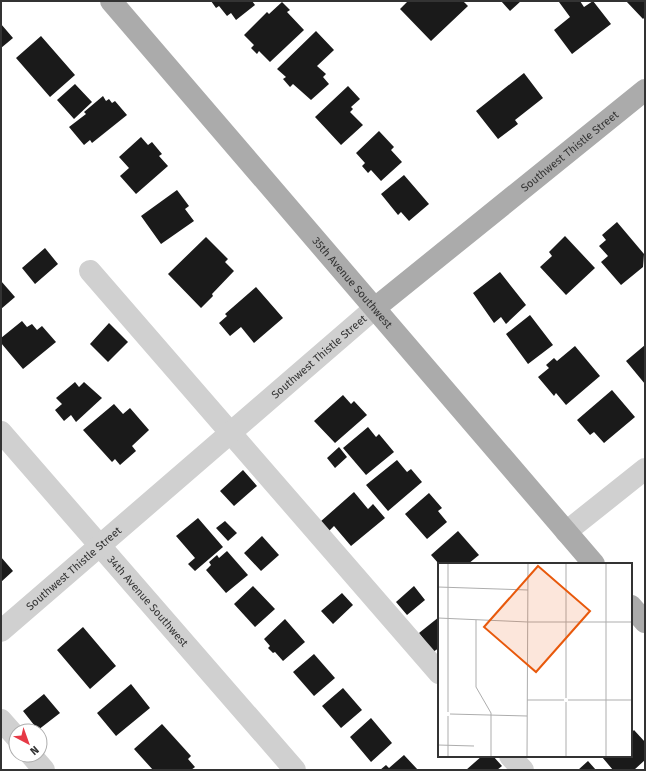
<svg xmlns="http://www.w3.org/2000/svg" width="646" height="771" font-family="'Fira Sans',sans-serif">
<style>
.building{fill:#1a1a1a}
.lines{fill:none;stroke-linecap:round;stroke-linejoin:round}
.minor{stroke:#d0d0d0;stroke-width:22}
.major{stroke:#ababab;stroke-width:22}
.labels{text-anchor:middle;dominant-baseline:central;stroke-width:4;stroke-linejoin:round;paint-order:stroke}
.street-label{font-size:11px;fill:#333;stroke:#fff}
.inset-road{fill:none;stroke:#adadad;stroke-width:1}
.view{fill:#e8590c;fill-opacity:0.15;stroke:#e8590c;stroke-width:2}
.inset-edge{fill:none;stroke:#333;stroke-width:2}
</style>
<rect width="100%" height="100%" fill="#fff"/>
<path class="building" d="M211,1H252L255,5L236,20L231,13L227,16L219,6L216,8Z
M406,1H463L468,6L431,41L400,9L407,2Z
M501,1H521L510,11Z
M560,1H580L584,7L593,1L611,24L572,54L554,30L570,17L559,2Z
M626,1H645V17L643,19Z
M282,2L290,10L287,12L304,30L270,62L259,51L257,54L251,48L254,45L244,35L267,12L269,14Z
M1,24L13,38L1,48Z
M316,31L334,50L317,66L326,74L323,77L329,84L311,100L293,84L290,87L283,79L286,77L277,69Z
M41,36L75,75L50,97L16,58Z
M524,73L543,98L515,120L518,124L498,139L476,111Z
M75,84L92,102L74,119L57,100Z
M348,86L360,99L351,107L353,109L350,112L363,125L341,145L315,117Z
M103,96L106,101L109,99L112,103L115,101L127,115L92,143L90,140L84,145L69,127L86,114L84,112Z
M379,131L394,147L391,150L402,162L381,181L371,170L368,173L362,166L365,163L356,153Z
M141,137L148,145L152,142L162,154L159,156L168,166L136,194L120,176L129,168L119,157Z
M404,175L429,204L409,221L401,212L398,215L381,194Z
M177,190L189,206L185,209L194,221L161,244L141,216Z
M617,222L644,254L643,267L621,285L601,262L608,256L599,246L606,240L602,235Z
M565,236L595,268L566,295L540,267L552,256L549,252Z
M206,237L228,259L225,262L234,271L212,294L213,296L201,308L168,274Z
M45,248L58,264L35,284L22,268Z
M500,272L526,305L506,324L501,317L494,323L473,293Z
M1,281L15,297L1,309Z
M256,287L283,318L254,343L241,327L230,336L219,323L227,316L225,314Z
M530,315L553,345L528,364L506,334Z
M22,321L27,327L32,324L37,330L42,326L56,342L23,369L1,343V338Z
M109,323L128,342L108,362L90,344Z
M645,345V384L626,361Z
M575,346L600,376L566,405L556,393L554,396L538,377L549,368L546,365L554,358L557,361Z
M75,382L79,387L84,382L102,398L76,422L71,415L64,421L55,410L62,404L56,398Z
M612,390L635,417L604,443L594,432L590,435L577,420Z
M343,395L351,404L354,401L367,415L335,443L314,421Z
M114,404L123,414L130,408L149,430L132,446L136,451L120,465L115,459L112,462L83,430Z
M368,427L376,437L379,434L394,452L366,475L343,448Z
M339,447L347,457L335,468L327,458Z
M397,460L407,472L411,469L422,482L388,511L366,485Z
M243,470L257,486L234,506L220,491Z
M354,492L368,509L373,504L385,518L351,546L334,526L328,532L320,522Z
M429,493L442,508L438,511L447,522L427,539L405,514Z
M198,518L223,547L195,571L188,564L195,558L176,536Z
M225,521L237,533L228,541L216,528Z
M458,531L479,555L468,564H439L431,555Z
M262,536L279,555L261,571L244,553Z
M227,551L248,575L226,593L206,570L211,565L209,562L217,555L219,558Z
M1,557L13,571L1,582Z
M253,586L275,609L255,627L234,604Z
M414,586L425,600L407,615L396,602Z
M342,593L353,605L333,624L321,611Z
M439,617V648L433,652L419,633Z
M285,619L305,642L283,661L275,652L273,653L268,648L270,646L264,639Z
M83,627L116,666L90,689L57,650Z
M314,654L335,678L314,696L293,672Z
M131,684L150,708L116,736L97,713Z
M343,688L362,710L341,728L322,706Z
M44,694L60,713L38,730L23,711Z
M371,718L392,743L371,762L350,737Z
M162,724L191,756L188,759L195,767L191,770H153L134,749Z
M634,730L645,742V760L634,770H613L602,757L631,756V733Z
M404,755L418,770H380L386,765L389,768Z
M482,756H493L502,766L497,770H466Z
M588,761L596,770H578Z"/>
<g class="lines">
<g class="minor">
<path d="M90,271L439,673"/>
<path id="s1" d="M1,432L295,770"/>
<path d="M566,532L645,469"/>
<path id="s2" d="M1,631L375,308"/>
<path d="M1,720L16,737"/>
<path d="M31,755L44,770"/>
<path d="M510,756L523,770"/>
</g>
<g class="major">
<path id="s3" d="M111,1L594,564"/>
<path id="s4" d="M375,308L645,90"/>
<path d="M631,606L645,622"/>
</g>
</g>
<g class="labels">
<g class="street-label">
<text stroke="none"><textPath href="#s4" startOffset="250">Southwest Thistle Street</textPath></text>
<text stroke="none"><textPath href="#s3" startOffset="371">35th Avenue Southwest</textPath></text>
<text stroke="none"><textPath href="#s2" startOffset="420">Southwest Thistle Street</textPath></text>
<text stroke="none"><textPath href="#s2" startOffset="96">Southwest Thistle Street</textPath></text>
<text stroke="none"><textPath href="#s1" startOffset="224">34th Avenue Southwest</textPath></text>
</g>
</g>
<g transform="translate(438 563)">
<rect width="194" height="194" fill="#fff"/>
<path class="inset-road" d="M128,0V135M0,24L90,27M0,55L90,59M38,57V124L53,150V194M90,59H194M89,137H126M130,137H194M10,149V0M12,151L89,153M0,182L36,183M10,194V153M89,194L90,0M128,194V139M168,194V0"/>
<path class="view" d="M100,3L152,48L98,109L46,64Z"/>
<rect width="194" height="194" class="inset-edge"/>
</g>
<rect width="646" height="771" fill="none" stroke="#333333" stroke-width="4"/>
<g transform="translate(28 743) rotate(139)"><circle r="19" fill="#ffffff" stroke="#adadad"/>
<path d="M0-3L7 15L0 10L-7 15Z" fill="#e63946"/>
<text y="-6" font-size="11" font-weight="bold" text-anchor="middle" fill="#333333">N</text>
</g>
</svg>
